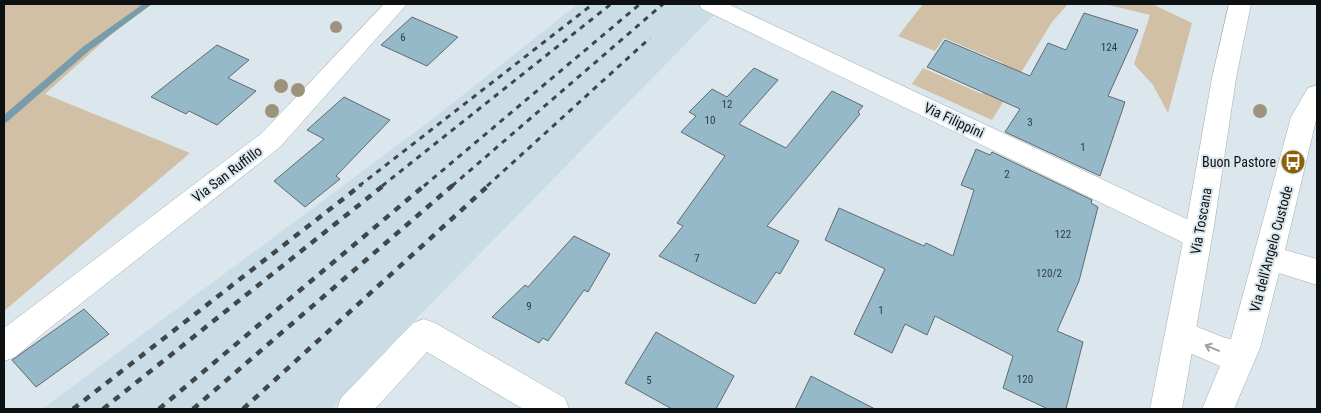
<svg xmlns="http://www.w3.org/2000/svg" width="1321" height="413" font-family="'Roboto Condensed',sans-serif">
<style>
.built{fill:#cadde6}
.green{fill:#d1c0a6}
.lines{fill:none;stroke-linecap:round;stroke-linejoin:round}
.stream{fill:#799baa;fill-rule:evenodd}
.building{fill:#96b9c9;stroke:#606b6f}
.minor-casing{stroke:#a2adb2;stroke-width:1}
.primary-casing{stroke:#a2adb2;stroke-width:1}
.minor{fill:#fff;fill-rule:evenodd}
.primary{fill:#fff;fill-rule:evenodd}
.rail-far1{stroke:#404649;stroke-width:3;stroke-dasharray:5.5 5.5;stroke-linecap:butt}
.rail{stroke:#404649;stroke-width:4.5;stroke-dasharray:7 7;stroke-linecap:butt}
.tree{fill:#9d937b}
.oneway{stroke:#9ea0a1}
.labels{text-anchor:middle;dominant-baseline:central;stroke-width:4;stroke-linejoin:round;paint-order:stroke}
.number-label{font-size:11px;fill:#2f3b40}
.street-label{font-size:14px;fill:#0d1113;stroke:#dbe7ec}
.poi-label{font-size:14px;fill:#0d1113;stroke:#dbe7ec;text-anchor:end}
</style>
<rect width="100%" height="100%" fill="#dbe7ec"/>
<path class="built" d="M578,4H725L407,328L331,409H42L426,124Z"/>
<path class="green" d="M4,4H145L45,94L190,153L4,311Z
M923,4H1068L1052,22L992,120L912,84L923,68L982,94L1003,63L944,38L935,51L898,36Z
M1105,4H1152L1192,23L1168,113L1153,85L1134,64L1150,15Z"/>
<g class="lines">
<path class="stream" d="M143,4H152L90,50L7,122L4,123V115L84,46Z"/>
</g>
<path class="building" d="M1084,13L1138,30L1108,96L1125,102L1100,176L1005,132L1020,109L927,67L945,40L1030,76L1048,43L1066,50Z
M412,17L458,37L427,66L381,45Z
M217,45L249,60L228,78L256,91L217,125L189,111L186,114L151,97Z
M754,68L778,80L739,124L786,148L832,91L863,106L858,112L860,114L767,226L799,241L780,274L776,272L755,304L659,256L683,226L677,223L725,156L681,132L696,116L689,112L712,89L727,97Z
M344,97L390,120L336,176L340,179L305,207L274,181L324,139L307,130Z
M976,149L990,155L992,152L1092,200L1091,203L1098,207L1079,281L1057,331L1083,342L1066,409H1048L1003,388L1013,356L935,316L927,335L905,324L892,353L854,334L885,269L825,240L839,208L924,246L926,243L953,256L974,190L961,185Z
M574,236L610,254L588,292L584,290L548,341L543,338L539,343L492,317L525,285L528,287Z
M84,309L109,334L36,387L12,360Z
M656,332L734,376L716,409H672L625,383Z
M811,376L875,409H795Z"/>
<g class="lines">
<defs>
<path id="minor" d="M384,4H407L280,147L46,331L15,357L4,361V328L262,133Z
M699,4H728L1208,229L1212,237L1208,245L1198,249L1188,245L702,9Z
M1317,85V116L1285,250L1317,259V285L1279,273L1260,348L1234,409H1202L1220,366L1169,344L1165,334L1169,324L1180,320L1225,338L1231,339L1291,117L1308,88Z
M424,319L435,323L565,398L569,409H523L427,352L375,409H337L341,398L413,323Z"/>
<path id="primary" d="M1229,4H1251L1236,78L1214,226L1182,409H1150L1186,226L1212,78Z"/>
</defs>
<use href="#minor" class="minor-casing"/>
<use href="#primary" class="primary-casing"/>
<use href="#minor" class="minor"/>
<use href="#primary" class="primary"/>
<path class="rail-far1" d="M359,186L593,4
M382,186L611,4
M424,186L640,4
M452,186L663,4
M487,186L650,38"/>
<path class="rail" d="M73,409L361,185
M103,409L384,185
M159,409L425,185
M193,409L453,185
M243,409L489,185"/>
</g>
<g class="tree">
<circle cx="336" cy="27" r="6"/>
<circle cx="281" cy="86" r="7"/>
<circle cx="298" cy="90" r="7"/>
<circle cx="272" cy="111" r="7"/>
<circle cx="1260" cy="111" r="7"/>
</g>
<defs><path id="oneway-shaft" d="M-6 0H5M1.5-3L5.5 0L1.5 3" fill="none" stroke-width="1.6" stroke-linecap="round" stroke-linejoin="round" transform="scale(1.25)"/></defs>
<use class="oneway" href="#oneway-shaft" transform="translate(1212 348) rotate(-157)"/>
<defs>
<symbol id="bus-disc" viewBox="-11 -11 22 22"><circle r="9.5" fill="#8c6105" stroke="#dbe7ec"/><path d="M-5-6H5V4H4V6H2V4H-2V6H-4V4H-5ZM-3.5-4V0h7V-4ZM-3.5 1.2v1.5H-2V1.2ZM2 1.2v1.5H3.5V1.2Z" fill="#fff"/></symbol>
</defs>
<g fill-rule="evenodd">
<use href="#bus-disc" x="1279" y="148" width="28" height="28"/>
</g>
<g class="labels">
<g class="number-label">
<text x="403" y="37">6</text>
<text x="1109" y="47">124</text>
<text x="727" y="104">12</text>
<text x="710" y="120">10</text>
<text x="1030" y="122">3</text>
<text x="1083" y="147">1</text>
<text x="1007" y="174">2</text>
<text x="1063" y="234">122</text>
<text x="697" y="258">7</text>
<text x="1049" y="273">120/2</text>
<text x="529" y="306">9</text>
<text x="881" y="310">1</text>
<text x="1025" y="379">120</text>
<text x="649" y="380">5</text>
</g>
<g class="street-label">
<text transform="translate(954 120) rotate(25)">Via Filippini</text>
<text transform="translate(227 174) rotate(-37)">Via San Ruffillo</text>
<text transform="translate(1201 221) rotate(-80)">Via Toscana</text>
<text transform="translate(1271 249) rotate(-75)">Via dell'Angelo Custode</text>
</g>
<g class="poi-label">
<text x="1276" y="162">Buon Pastore</text>
</g>
</g>
<rect width="1321" height="413" fill="none" stroke="#0d1113" stroke-width="10"/>
</svg>
